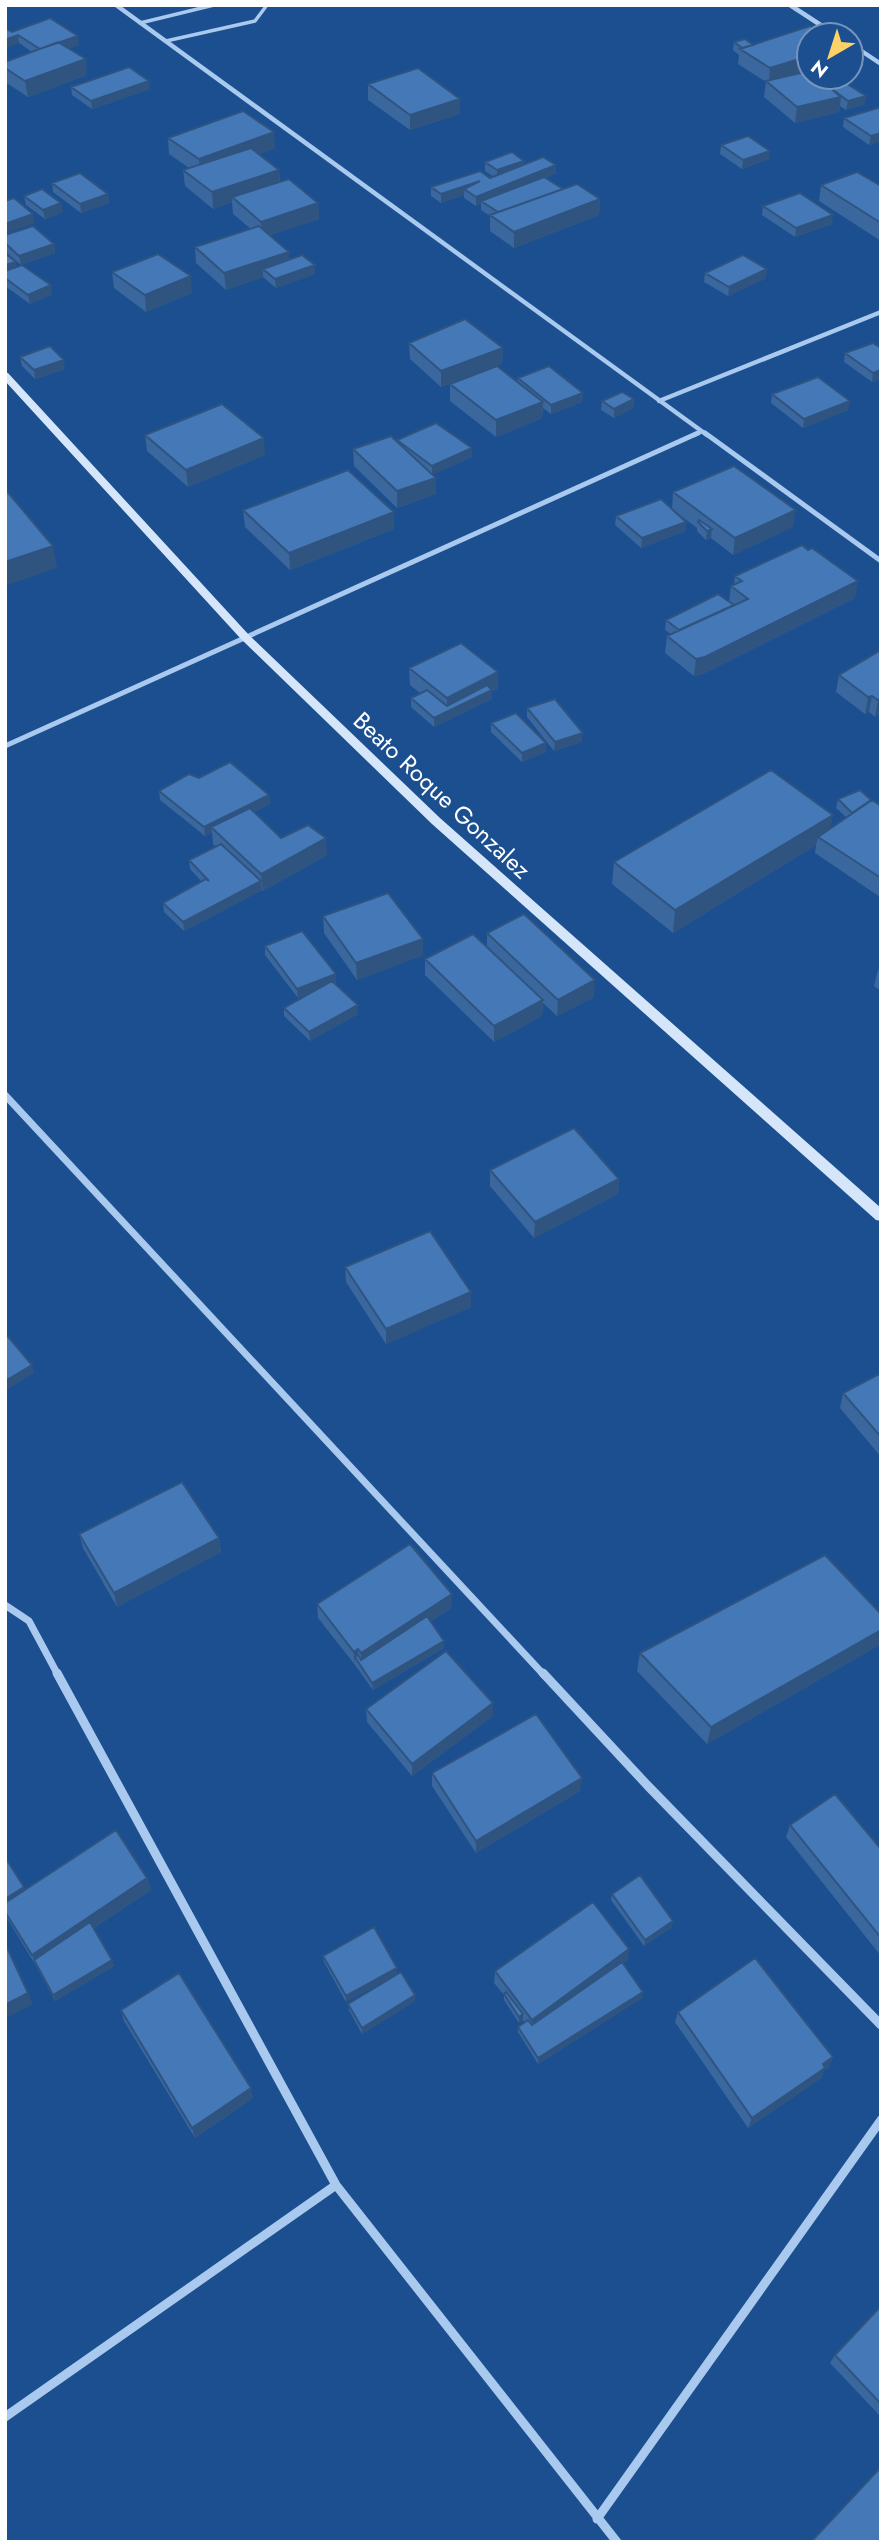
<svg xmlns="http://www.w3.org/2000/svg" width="886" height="2547" font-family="Jost,sans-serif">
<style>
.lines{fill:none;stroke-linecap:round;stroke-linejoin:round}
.lane{stroke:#a9c9ee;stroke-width:3.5}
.street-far3{stroke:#a9c9ee;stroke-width:4.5}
.street-far2{stroke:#a9c9ee;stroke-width:5}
.street-far1{stroke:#a9c9ee;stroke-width:7}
.street{stroke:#a9c9ee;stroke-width:9}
.secondary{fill:#d6e6fa;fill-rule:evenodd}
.wall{fill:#3a679d}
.shaded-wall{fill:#305480}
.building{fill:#4478b7;stroke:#305480;stroke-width:2}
.labels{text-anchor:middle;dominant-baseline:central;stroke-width:6;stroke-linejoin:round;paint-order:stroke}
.street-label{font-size:24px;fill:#fff;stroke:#1b4f8f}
</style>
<rect width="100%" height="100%" fill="#1b4f8f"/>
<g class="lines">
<path class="lane" d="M140,23L214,5
M166,41L255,21L267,5"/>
<path class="street-far3" d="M116,5L707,435
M790,5L836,35
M851,44L881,64
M659,401L881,312
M694,435L700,432"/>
<path class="street-far2" d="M705,433L881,561
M5,746L698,433"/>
<path class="street-far1" d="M5,1095L544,1675
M5,1605L29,1621L58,1675"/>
<path class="street" d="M57,1673L336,2185L617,2542
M543,1673L648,1786L881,2025
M5,2417L336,2185
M597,2519L881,2120"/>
<path class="secondary" d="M5,372L8,373L249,635L440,818L881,1208V1221L876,1220L432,824L241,639L5,381Z"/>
</g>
<path class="wall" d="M12,32L79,45L68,49L87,75L28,97L5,82V62L32,52L19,43Z
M734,42L753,45L809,71L824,83L865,104L846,110L840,106L839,112L795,123L764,97L766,82L738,64L739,55L733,50Z
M368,84L460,99V114L410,130L368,100Z
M71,87L150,89L92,109L72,95Z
M881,107V141L869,145L843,127L844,118Z
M168,138L275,148L259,154L279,170L280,182L318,203L319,219L270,235L290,259L315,265V274L276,288L263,277L226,290L196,263L195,247L251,229L233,214L232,202L213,209L185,186L183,170L189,168L169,154Z
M721,145L769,159L742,169L720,154Z
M485,162L524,165L556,173L545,178L563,189L600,199L599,215L514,248L490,231V216L481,210V203L476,206L464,198V195L441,203L431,196V187L490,178L494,177L485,171Z
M52,183L108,194L109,203L81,213L53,192Z
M821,185L881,186V241L819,201Z
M24,196L63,212L45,219L26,205Z
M763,206L832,224L795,237L762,215Z
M5,235L54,244L55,253L21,265L5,251Z
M5,253L16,267L52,294L30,304L5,286Z
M112,272L192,293L146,312L114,288Z
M705,273L766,278L728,296L704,282Z
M409,343L503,348L502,364L441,387L410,359Z
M881,348V379L872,382L844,362L845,353Z
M20,357L65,369L35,379L22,366Z
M518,378L583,393L582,402L551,414L543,408L542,418L496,437L450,401V384L517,382Z
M772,394L848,410L803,428L771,403Z
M634,399L633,408L614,418L601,410L602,401Z
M145,435L265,455L188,487L147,451Z
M397,441L472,457L433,474L436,494L397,508L354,466L353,449Z
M673,492L793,527L733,555L711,538L706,540L697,531V528L673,510L686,522L685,531L641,548L615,525L616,516L672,509Z
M243,510L394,529L290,570L245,527Z
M735,576L855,598L703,674L694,676L665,653L667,636L671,634L665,630L666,620L729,602L731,586L734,585Z
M881,650V713L875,717L869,712L865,714L836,692L839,675Z
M409,668L498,689L492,691V699L434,727L411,707V698L420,693L410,685Z
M527,708L582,742L554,751L527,717Z
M491,723L546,752L522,762L491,732Z
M199,778L269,795L270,804L254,812L281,838L327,855L263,891L262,890L184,931L164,912L163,903L201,881L190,869L189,860L216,847L213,844L212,833L205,836L160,800L159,791Z
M838,799L871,800L881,806L880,897L815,853L816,845L673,933L612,884L614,862L831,828L846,817L836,808Z
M323,916L423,939V955L357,980L324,933Z
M487,933L594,997L557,1016L543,1003L542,1016L494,1042L425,975V959L487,947Z
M265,946L336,974V982L335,983L358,1014L310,1041L284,1016V1008L308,994L298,998L265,955Z
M881,968V991L874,986L878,970Z
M490,1170L619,1179L618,1194L534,1238L490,1186Z
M345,1267L471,1307L386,1344L346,1282Z
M881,1373V1457L840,1408L843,1393Z
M79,1534L219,1538L221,1552L117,1607L83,1548Z
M317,1604L451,1608L430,1622L444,1648L373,1690L355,1665L318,1618Z
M881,1614V1644L707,1744L637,1671L640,1653Z
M366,1709L493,1716L412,1776L367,1722Z
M432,1773L580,1791L476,1853L432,1786Z
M790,1825L881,1849V1956L786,1837Z
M5,1857L25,1890L147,1878L151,1890L94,1928L114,1966L55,2001L36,1966L5,1915Z
M612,1894L672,1927L644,1946L611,1900Z
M629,1949L627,1961L623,1963L642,1998L538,2064L518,2032V2027L525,2023L523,2020L519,2023L504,2000V1995L494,1983L495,1971Z
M323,1956L397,1968V1974L346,2002L324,1962Z
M415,1995V2001L362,2034L349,2010L348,2004Z
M121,2010L253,2098L195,2138L124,2021Z
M678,2012L833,2057L828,2068L824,2070L821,2078L748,2128L675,2022Z
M881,2306V2417L830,2363L835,2355Z"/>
<path class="shaded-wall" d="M18,35L19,43L5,49V40Z
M78,36L79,45L42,58L41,50Z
M809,56V71L769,84L770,68Z
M86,59L87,75L28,97L25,81Z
M149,81L150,89L92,109L91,101Z
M866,96L865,104L846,110L848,101Z
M841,97L839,112L795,123L797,107Z
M460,99V114L410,130V115Z
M274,132L275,148L200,176L199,159Z
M881,133V141L869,145L871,136Z
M770,151L769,159L742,169L743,160Z
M524,161V170L497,179V170Z
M556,165V173L483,203L481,201V203L476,206V197Z
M279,170L280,186L232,197V202L213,209L212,192Z
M480,181L464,189V195L441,203V194Z
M108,194L109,203L81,213L80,204Z
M600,199L599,215L514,248V232Z
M61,203L63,212L45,219L43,210Z
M318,203L319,219L262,238L261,222Z
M33,214L35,223L5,233V224Z
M833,215L832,224L795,237L796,228Z
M54,244L55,253L21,265L19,256Z
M289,252L290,268L263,269V277L226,290L224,273Z
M16,262L17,270L5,275V265Z
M315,265V274L276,288L275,279Z
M767,269L766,278L728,296L729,287Z
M191,276L192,293L146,312L145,295Z
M51,285L52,294L30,304L28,295Z
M503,348L502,364L441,387V371Z
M64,360L65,369L35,379L34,370Z
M881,370V379L872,382L873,373Z
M583,393L582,402L551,414V405Z
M634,399L633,408L614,418V409Z
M850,401L848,410L803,428L804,419Z
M543,402L542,418L496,437V420Z
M264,438L265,455L188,487L186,470Z
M472,448V457L432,475V466Z
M436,478V494L397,508V491Z
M796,510L793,527L733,555L735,538Z
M394,512V529L290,570L289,553Z
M686,522L685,531L641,548L642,538Z
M712,529L711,538L706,540L707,531Z
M53,546L57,568L5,586V562Z
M858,581L855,598L703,674L694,676L696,659Z
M498,672V689L492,691V699L434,727V718L447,712V698Z
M872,696L869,712L865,714L868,697Z
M881,698V713L875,717L878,700Z
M583,733L582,742L554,751L555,742Z
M546,743V752L522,762V753Z
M269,795L270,804L238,820L211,827L212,833L205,836L204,827Z
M833,815L829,837H818L816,845L673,933L675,910Z
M326,838L327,855L263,891L261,874Z
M261,881L262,890L184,931L183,922Z
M423,939V955L357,980L356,963Z
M336,974V982L298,998L297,989Z
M595,980L594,997L557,1016L558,1000Z
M543,1000L542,1016L494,1042V1026Z
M358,1005V1014L310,1041L309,1032Z
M619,1179L618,1194L534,1238L535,1222Z
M471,1292V1307L386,1344V1329Z
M32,1365L34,1373L5,1391V1381Z
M219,1538L221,1552L117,1607L114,1593Z
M452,1594L451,1608L362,1667L361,1653Z
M881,1630V1644L707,1744L711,1727Z
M444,1641V1648L373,1690L372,1683Z
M358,1649V1663L355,1657L354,1665V1652Z
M493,1703V1716L412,1776V1764Z
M582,1778L580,1791L476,1853V1841Z
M147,1878L151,1890L37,1966L32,1955Z
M24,1887L27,1893L5,1907V1899Z
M673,1921L672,1927L644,1946L645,1940Z
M629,1949L627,1961L531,2031L532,2020Z
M112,1960L114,1966L55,2001L53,1995Z
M397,1968V1974L346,2002V1996Z
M643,1992L642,1998L538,2064V2058Z
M28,1993L33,2004L5,2019V2005Z
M415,1995V2001L362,2034V2028Z
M523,2014V2020L519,2023V2017Z
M833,2057L828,2068L824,2070L821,2078L748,2128L752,2118Z
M251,2088L253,2098L195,2138L192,2128Z"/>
<path class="building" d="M50,18L78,36L40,49L18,35L5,40V28L12,32Z
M810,26L824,35H809V56L770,68L740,49Z
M745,39L753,45L742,48L734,42Z
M58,42L86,59L25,81L5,68V62Z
M129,67L149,81L91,101L71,87Z
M418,68L460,99L410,115L368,84Z
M809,71V77H817L841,97L797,107L766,81Z
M838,78L866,96L848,101L824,83Z
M881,107V133L871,136L844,118Z
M243,111L274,132L199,159L168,138Z
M748,136L770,151L743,160L721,145Z
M251,148L279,170L212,192L183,170Z
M512,152L524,161L497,170L485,162Z
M543,157L556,165L476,197L464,189L480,181L441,194L431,187L480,171L490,178Z
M857,172L881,186V223L821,185Z
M80,173L108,194L80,204L52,183Z
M544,177L563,189L498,212L481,201Z
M289,179L318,203L261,222L232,197Z
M577,184L600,199L514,232L490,215Z
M42,189L61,203L43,210L24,196Z
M800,193L833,215L796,228L763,206Z
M14,198L33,214L5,224V201Z
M33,226L54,244L19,256L5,243V235Z
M259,226L289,252L224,273L195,247Z
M5,253L16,262L5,265Z
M158,254L191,276L145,295L112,272Z
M302,255L315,265L275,279L263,269Z
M743,255L767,269L729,287L705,273Z
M22,265L51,285L28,295L5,278V271Z
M465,319L503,348L441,371L409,343Z
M873,343L881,348V370L873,373L845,353Z
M50,346L64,360L34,370L20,357Z
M497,366L543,402L496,420L450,384Z
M549,366L583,393L551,405L518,378Z
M818,377L850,401L804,419L772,394Z
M622,392L634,399L614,409L602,401Z
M222,404L264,438L186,470L145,435Z
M436,423L472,448L432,466L397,440Z
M391,436L436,478L397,491L353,449Z
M734,466L796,510L735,538L673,492Z
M348,470L394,512L289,553L243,510Z
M5,489L53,546L5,562Z
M661,499L686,522L642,538L616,516Z
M699,520L712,529L707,531L698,522Z
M802,545L808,550L812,548L858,581L705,657L696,659L667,636L748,599L731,586L742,581L735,576Z
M718,594L734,605L679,630L666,620Z
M461,643L498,672L447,698L409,668Z
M881,650V698L878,700L872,696L868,697L839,675Z
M487,685L492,690L434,718L411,698L427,690L447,706Z
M555,699L583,733L555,742L527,708Z
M516,713L546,743L522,753L491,723Z
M230,762L269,795L204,827L159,791L189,774L199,778Z
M771,770L833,815L675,910L614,862Z
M860,790L871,800L852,813L838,799Z
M872,800L881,806V878L818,837Z
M250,808L281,838L308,825L326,838L261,874L211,827Z
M221,844L261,881L183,922L163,903L206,879L209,881L189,860Z
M388,893L423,939L356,963L323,916Z
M524,914L595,980L558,1000L487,933Z
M302,931L336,974L297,989L265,946Z
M473,934L543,1000L494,1026L425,959Z
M332,981L358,1005L309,1032L284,1008Z
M574,1128L619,1179L535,1222L490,1170Z
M430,1231L471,1292L386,1329L345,1267Z
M5,1333L32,1365L5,1381Z
M881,1373V1437L843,1393Z
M182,1482L219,1538L114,1593L79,1534Z
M410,1544L452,1594L361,1653L358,1649L354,1652L317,1604Z
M825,1555L881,1614V1630L711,1727L640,1653Z
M427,1616L444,1641L372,1683L355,1657L358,1655L361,1660Z
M446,1651L493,1703L412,1764L366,1709Z
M536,1714L582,1778L476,1841L432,1773Z
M835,1794L881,1849V1938L790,1825Z
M116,1830L147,1878L32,1955L5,1912V1903Z
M5,1857L24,1887L5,1899Z
M640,1875L673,1921L645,1940L612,1894Z
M593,1902L629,1949L532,2020L495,1971Z
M90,1922L112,1960L53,1995L34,1960Z
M374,1927L397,1968L346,1996L323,1956Z
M5,1943L28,1993L5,2005Z
M755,1958L833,2057L823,2064L825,2068L752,2118L678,2012Z
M622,1962L643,1992L538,2058L518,2027L528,2020L532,2025Z
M401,1972L415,1995L362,2028L348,2004Z
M179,1973L251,2088L192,2128L121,2010Z
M506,1992L523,2014L519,2017L504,1994Z
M881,2306V2404L835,2355Z
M881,2467V2542H811Z"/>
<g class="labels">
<g class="street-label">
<text transform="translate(442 795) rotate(43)">Beato Roque Gonzalez</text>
</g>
</g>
<rect width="886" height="2547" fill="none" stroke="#ffffff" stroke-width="14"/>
<g transform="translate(830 56) rotate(219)"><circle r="33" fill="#1b4f8f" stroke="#7695bc" stroke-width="2"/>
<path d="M0-5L12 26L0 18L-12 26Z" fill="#ffd166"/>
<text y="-10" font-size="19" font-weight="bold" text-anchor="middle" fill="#ffffff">N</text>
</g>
</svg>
